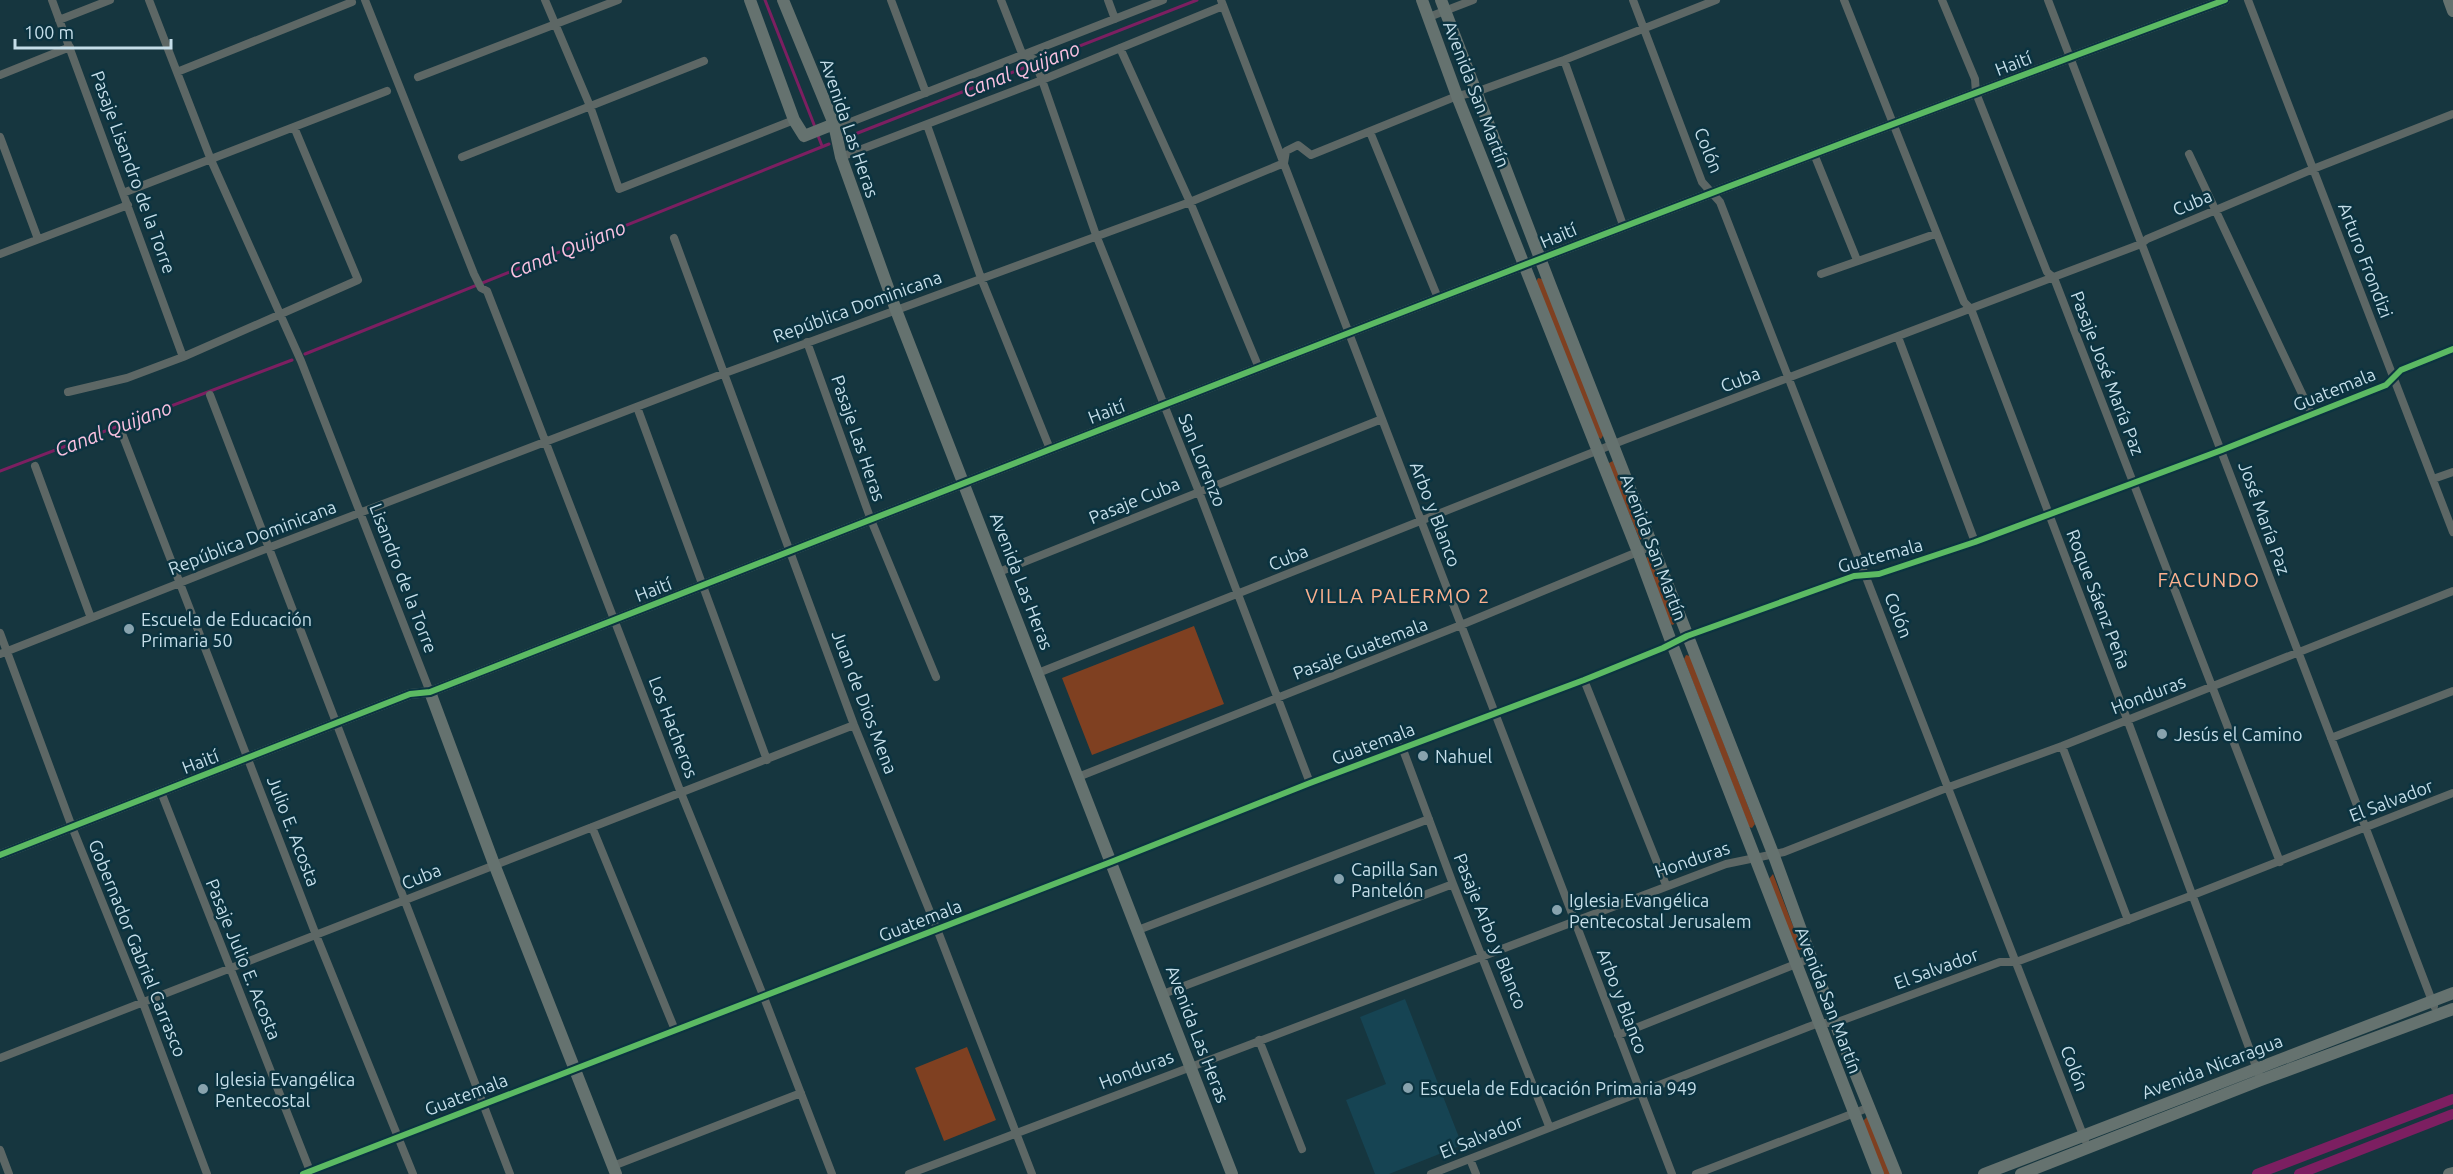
<svg xmlns="http://www.w3.org/2000/svg" width="2453" height="1174" font-family="Ubuntu,sans-serif">
<style>
.built{fill:#164453}
.green{fill:#7f4021}
.lines{fill:none;stroke-linecap:round;stroke-linejoin:round}
.stream{stroke:#7c1f61;stroke-width:3}
.canal{stroke:#7c1f61;stroke-width:10}
.minor{stroke:#5d6765;stroke-width:8}
.tertiary{stroke:#5d6765;stroke-width:10}
.secondary{stroke:#65726f;stroke-width:12}
.cycleway-casing{stroke:#0b3340;stroke-width:10}
.cycleway{stroke:#5cba63;stroke-width:6}
.poi-dot{fill:#88a3ae;stroke:#0b3340;stroke-width:2}
.labels{text-anchor:middle;dominant-baseline:central;stroke-width:5;stroke-linejoin:round;paint-order:stroke}
.street-label{font-size:18px;fill:#c5dee9;stroke:#0b3340}
.poi-label{font-size:18px;fill:#c5dee9;stroke:#0b3340;text-anchor:start}
.water-label{font-size:20px;font-style:italic;fill:#fac2e1;stroke:#0b3340}
.neighbourhood-label{font-size:20px;letter-spacing:1.5px;fill:#fbb08e;stroke:#0b3340}
</style>
<rect width="100%" height="100%" fill="#16363f"/>
<path class="built" d="M1405,999L1462,1145L1389,1174H1375L1346,1100L1386,1084L1360,1017Z"/>
<path class="green" d="M1538,278L1542,279L1604,434L1601,439L1598,437L1536,282Z
M1613,461L1644,536L1640,540L1609,466V463Z
M1649,556L1676,621L1673,625L1670,624L1646,558Z
M1194,626L1224,704L1092,755L1062,678Z
M1686,655L1690,656L1755,824L1752,828L1749,827L1684,659Z
M1773,874L1802,949L1799,950L1796,949L1769,879Z
M967,1047L996,1120L944,1141L915,1068Z
M1867,1117L1870,1118L1890,1174H1883L1863,1121Z"/>
<g class="lines">
<path class="stream" d="M765,0L815,127
M817,133L822,146
M845,138L1197,0
M305,354L829,144
M0,471L292,360"/>
<path class="canal" d="M2257,1174L2453,1099
M2299,1174L2453,1114"/>
<path class="minor" d="M52,0L183,357
M149,0L211,160L301,361L430,692
M365,0L474,274L481,288L487,291L512,355L681,793L763,995L832,1174
M545,0L590,106L619,189L794,120
M891,0L926,93
M1001,0L1023,56L1034,59L1042,80L1096,235L1199,492L1310,783
M1108,0L1115,19
M1221,0L1672,1174
M1633,0L1702,182L1720,202L2085,1140
M1844,0L1964,302L1971,309L2127,719L2261,1080
M1942,0L1975,79L1976,93L2047,272L2054,278L2280,862
M2048,0L2434,1006
M2248,0L2453,532
M1429,17L1473,0
M59,20L110,0
M1120,48L1190,202L1259,368
M1564,60L1623,225
M177,72L352,2
M0,75L70,47
M418,77L618,0
M834,124L843,125L1163,0
M927,125L981,278L1050,449
M1370,132L1438,298
M0,137L38,239
M1814,154L1857,260
M2189,154L2312,415
M462,157L704,61
M841,157L1042,80L1223,6
M123,193L387,91
M674,238L854,725L937,929L1032,1174
M0,254L128,205
M1821,274L1935,234
M1898,337L1975,542
M807,342L871,520L936,677
M68,392L127,378L183,357L358,280L294,127
M210,395L510,1174
M637,407L767,760
M121,431L316,935L413,1174
M35,466L91,618
M2433,479L2453,472
M999,572L1382,419
M0,633L72,827L143,1003L207,1174
M0,654L268,548L725,373L1190,202L1284,163L1286,151L1298,145L1311,155L1457,96L1476,92L1564,60L1716,0
M1038,673L1624,440L2141,244L2147,239L2313,169L2453,114
M1584,680L1666,885
M2331,738L2453,691
M2062,746L2128,920
M1402,747L1453,884L1549,1126
M1078,777L1461,625L1652,546
M161,792L310,1171
M592,827L675,1030
M1138,930L1429,819
M1163,994L1453,884
M1618,1035L1811,958
M1259,1040L1302,1149
M0,1058L854,725
M0,1150L9,1174
M1470,1159L1476,1174
M613,1166L801,1093
M303,1174L1111,862L1310,783L1584,680L1663,648L1687,636L1854,576L1879,574L1975,542L2222,450L2386,385L2401,370L2453,349
M909,1174L1726,864L1784,852L1949,787L2062,746L2453,591
M1431,1174L1808,1027L1819,1023H1835L2000,962H2016L2193,895L2453,793
M1696,1174L1870,1107"/>
<path class="tertiary" d="M0,855L410,694L430,692C1027,459 1623,222 2225,0"/>
<path class="secondary" d="M750,0L794,120L804,136L834,124
M783,0L834,124L841,157L896,310L1232,1174
M1422,0L1457,96L1638,552L1672,644L1878,1174
M1441,0L1551,287L1774,856L1835,1023L1896,1174
M2449,0L2453,11
M430,692L494,864L616,1174
M1984,1174L2453,993
M2021,1174L2261,1080L2453,1009
M2449,1174L2453,1173"/>
<defs>
<path id="cycleway" d="M0,855L410,694L430,692C1027,459 1623,222 2225,0
M303,1174L1111,862L1310,783L1584,680L1663,648L1687,636L1854,576L1879,574L1975,542L2222,450L2386,385L2401,370L2453,349"/>
</defs>
<use href="#cycleway" class="cycleway-casing"/>
<use href="#cycleway" class="cycleway"/>
</g>
<g class="poi-dot">
<circle cx="129" cy="629" r="6"/>
<circle cx="2162" cy="734" r="6"/>
<circle cx="1423" cy="756" r="6"/>
<circle cx="1339" cy="879" r="6"/>
<circle cx="1557" cy="910" r="6"/>
<circle cx="1408" cy="1088" r="6"/>
<circle cx="203" cy="1089" r="6"/>
</g>
<g class="labels">
<g class="street-label">
<text transform="translate(2013 63) rotate(-21)">Haití</text>
<text transform="translate(1477 94) rotate(69)">Avenida San Martín</text>
<text transform="translate(850 128) rotate(71)">Avenida Las Heras</text>
<text transform="translate(1709 150) rotate(68)">Colón</text>
<text transform="translate(134 172) rotate(70)">Pasaje Lisandro de la Torre</text>
<text transform="translate(2192 202) rotate(-23)">Cuba</text>
<text transform="translate(1558 235) rotate(-23)">Haití</text>
<text transform="translate(2366 260) rotate(69)">Arturo Frondizi</text>
<text transform="translate(857 306) rotate(-20)">República Dominicana</text>
<text transform="translate(2108 373) rotate(69)">Pasaje José María Paz</text>
<text transform="translate(1740 379) rotate(-21)">Cuba</text>
<text transform="translate(2334 389) rotate(-22)">Guatemala</text>
<text transform="translate(1106 411) rotate(-21)">Haití</text>
<text transform="translate(859 438) rotate(71)">Pasaje Las Heras</text>
<text transform="translate(1203 460) rotate(68)">San Lorenzo</text>
<text transform="translate(1134 500) rotate(-22)">Pasaje Cuba</text>
<text transform="translate(1436 514) rotate(69)">Arbo y Blanco</text>
<text transform="translate(2265 518) rotate(70)">José María Paz</text>
<text transform="translate(252 537) rotate(-21)">República Dominicana</text>
<text transform="translate(1654 547) rotate(69)">Avenida San Martín</text>
<text transform="translate(1880 555) rotate(-15)">Guatemala</text>
<text transform="translate(1288 557) rotate(-22)">Cuba</text>
<text transform="translate(404 578) rotate(69)">Lisandro de la Torre</text>
<text transform="translate(1022 581) rotate(69)">Avenida Las Heras</text>
<text transform="translate(653 589) rotate(-21)">Haití</text>
<text transform="translate(2099 599) rotate(69)">Roque Sáenz Peña</text>
<text transform="translate(1899 615) rotate(69)">Colón</text>
<text transform="translate(1360 648) rotate(-21)">Pasaje Guatemala</text>
<text transform="translate(2148 694) rotate(-21)">Honduras</text>
<text transform="translate(865 702) rotate(69)">Juan de Dios Mena</text>
<text transform="translate(674 727) rotate(69)">Los Hacheros</text>
<text transform="translate(1373 743) rotate(-21)">Guatemala</text>
<text transform="translate(200 761) rotate(-21)">Haití</text>
<text transform="translate(2391 800) rotate(-21)">El Salvador</text>
<text transform="translate(294 831) rotate(69)">Julio E. Acosta</text>
<text transform="translate(1692 859) rotate(-19)">Honduras</text>
<text transform="translate(421 876) rotate(-22)">Cuba</text>
<text transform="translate(920 920) rotate(-21)">Guatemala</text>
<text transform="translate(1491 931) rotate(68)">Pasaje Arbo y Blanco</text>
<text transform="translate(138 948) rotate(68)">Gobernador Gabriel Carrasco</text>
<text transform="translate(244 959) rotate(68)">Pasaje Julio E. Acosta</text>
<text transform="translate(1936 968) rotate(-20)">El Salvador</text>
<text transform="translate(1829 1000) rotate(69)">Avenida San Martín</text>
<text transform="translate(1623 1001) rotate(69)">Arbo y Blanco</text>
<text transform="translate(1198 1034) rotate(69)">Avenida Las Heras</text>
<text transform="translate(2212 1066) rotate(-21)">Avenida Nicaragua</text>
<text transform="translate(2075 1068) rotate(69)">Colón</text>
<text transform="translate(1136 1069) rotate(-21)">Honduras</text>
<text transform="translate(466 1094) rotate(-21)">Guatemala</text>
<text transform="translate(1481 1136) rotate(-22)">El Salvador</text>
</g>
<g class="poi-label">
<text x="141" y="619">Escuela de Educación<tspan x="141" dy="21">Primaria 50</tspan></text>
<text x="2174" y="734">Jesús el Camino</text>
<text x="1435" y="756">Nahuel</text>
<text x="1351" y="869">Capilla San<tspan x="1351" dy="21">Pantelón</tspan></text>
<text x="1569" y="900">Iglesia Evangélica<tspan x="1569" dy="21">Pentecostal Jerusalem</tspan></text>
<text x="215" y="1079">Iglesia Evangélica<tspan x="215" dy="21">Pentecostal</tspan></text>
<text x="1420" y="1088">Escuela de Educación Primaria 949</text>
</g>
<g class="water-label">
<text transform="translate(1021 69) rotate(-21)">Canal Quijano</text>
<text transform="translate(567 249) rotate(-22)">Canal Quijano</text>
<text transform="translate(113 428) rotate(-21)">Canal Quijano</text>
</g>
<g class="neighbourhood-label">
<text x="2209" y="579">FACUNDO</text>
<text x="1398" y="595">VILLA PALERMO 2</text>
</g>
</g>
<path d="M15 39v9h156v-9" fill="none" stroke="#c5dee9" stroke-width="3"/>
<text x="24" y="39" font-size="18" fill="#c5dee9" stroke="#0b3340" stroke-width="4.5" paint-order="stroke">100 m</text>
</svg>
